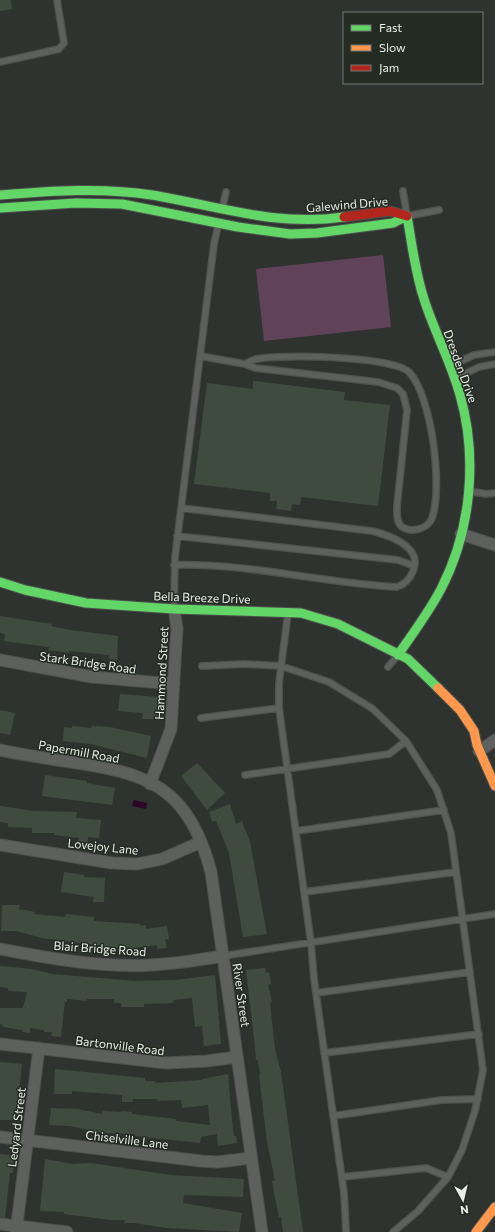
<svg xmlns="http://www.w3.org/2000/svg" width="495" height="1232" font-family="Commissioner,sans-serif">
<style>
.green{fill:#614359}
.water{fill:#2d0526}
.building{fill:#404b40}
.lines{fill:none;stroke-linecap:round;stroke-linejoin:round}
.lane-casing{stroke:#4e514e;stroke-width:8}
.street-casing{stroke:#4e514e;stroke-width:13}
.fast-casing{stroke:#4e514e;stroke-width:11}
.slow-casing{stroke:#4e514e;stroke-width:11}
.jam-casing{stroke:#4e514e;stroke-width:11}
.lane{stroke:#5e605e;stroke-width:5.5}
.street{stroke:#5e605e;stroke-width:11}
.fast{stroke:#63d668;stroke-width:9}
.slow{stroke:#ff974d;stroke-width:9}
.jam{stroke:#b3261e;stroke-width:9}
.labels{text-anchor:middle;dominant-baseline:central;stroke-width:3;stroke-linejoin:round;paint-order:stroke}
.street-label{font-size:12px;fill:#e9eee9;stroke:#242b23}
</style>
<rect width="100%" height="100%" fill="#2f332f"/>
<path class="green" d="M383,255L391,327L264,341L256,269Z"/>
<path class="water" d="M134,800L147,803L146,809L132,806Z"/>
<path class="building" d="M0,0H11L12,9L0,11Z
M253,381L345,392L344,400L390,405L378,506L301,497L300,505L292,504L291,511L276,509L277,501H270V493L194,484L207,383L253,389Z
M0,616L52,624L51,626L70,630L118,636L117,660L109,659V655L69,651V653L48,650L49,647L4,641L5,634L0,633Z
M120,694L159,697L160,719H142L143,713L118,711Z
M0,710L15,713L10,735L0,733Z
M72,726L91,728L92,726L110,727L151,736L147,758L91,744L63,741L64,727L72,728Z
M197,763L225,793L207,810L181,776Z
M45,775L87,781V783L115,788L112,805L42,796Z
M230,804L236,824L242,821L250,842L267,934L243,937L229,853L216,821L212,822L209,812Z
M0,806L34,811L77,812L76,818L101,820L99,838L88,837V842H78L79,838L54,835V833H32V828L8,827V823L0,822Z
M64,872L84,875V877L105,878L104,902H93L94,897L61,892Z
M2,905H20L19,909L35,912L34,914L65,917L66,914L94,917V921L141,924L140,926L146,925V929L167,926L169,939H165L167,948L157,949V945L126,949L42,938L16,931H1Z
M0,966L32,969L52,974L135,981L175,980L215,975L221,1044L204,1046L202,1026L195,1027L192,998L173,1000L174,1003L144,1004V1007H121V1003H114V999H87V1001L67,999V1002H65L61,1037L51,1036L52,1032H44V1030L30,1028V1033L22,1032V1030L3,1027V1025L0,1024V1008H23L27,992L8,991V988L0,987Z
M265,968L266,973L269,972L271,984L268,985L272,1002L270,1003L275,1049L281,1072L303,1232H283L281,1217H279L274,1193L272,1181H275L267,1142L259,1075H260L258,1060H256L255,1047L246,970Z
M0,1062L22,1064L18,1102H19V1120H0Z
M55,1069L145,1078V1081H155V1083L202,1080V1079L228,1074L232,1120L234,1136H236L237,1143L218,1146L217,1134L201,1137L200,1143L135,1136V1134L103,1133L70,1126L49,1125L51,1108L78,1109L102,1114L103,1111L121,1112V1111L132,1112V1114L176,1119V1121L210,1125L208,1105L182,1108L181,1100L157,1101V1099H133V1102H122V1095L72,1091V1094H54Z
M0,1154L14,1155L13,1173H10L5,1218L0,1217Z
M45,1159L73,1164L91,1163L170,1175L244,1179L243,1197L184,1195L183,1203L242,1213L239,1232L167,1228L134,1223H124L125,1220H111L64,1214V1212L40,1211Z"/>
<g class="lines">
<defs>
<path id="lane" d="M0,62L59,49L64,43L57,0
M403,191L407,216L439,210
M222,209L226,192
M200,356L245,364L255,368L378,382L397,388L403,394L407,410L397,506C397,512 396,521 401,526C410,534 428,529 432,518C443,488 432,396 409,372C393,356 280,354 256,359C253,360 249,362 245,364
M452,365L474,355L495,352
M456,378L479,367L495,364
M469,491L486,494L495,493
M177,536L398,560L414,566
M174,565C249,563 322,583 397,587C411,582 422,562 409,549C400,539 384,534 372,531L181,508
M174,608L175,557L214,244L218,226
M288,613L279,683V708L311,943L314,979L344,1193L346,1232
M202,666L244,664L281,666L329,682L373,709L406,741L437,790L451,833L483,1070L475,1111L462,1150L448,1177L418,1211L393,1232
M388,667L398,655
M201,718L279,708
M245,775L389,754L406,741
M296,831L444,810
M304,892L456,872
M223,956L495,914
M316,993L470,972
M324,1053L479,1034
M333,1116L442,1100L478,1099
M342,1177L426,1168L448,1177"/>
<path id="street" d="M461,534L495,545
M0,660L92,677L174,684
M0,750C19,754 38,757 57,760C99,766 151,771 180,806C196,825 205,849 211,872L262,1232
M479,751L495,740
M150,784L171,729L177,628L174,609
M0,845L112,863L137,864L162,859L201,842
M0,949C46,958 103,968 150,965C174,964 199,960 223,956
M0,1044L166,1063L207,1061L237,1057
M0,1137L201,1161L218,1162L251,1158
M0,1224L67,1232
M16,1232L39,1048"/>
<path id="fast" d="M0,195C51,191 101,187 152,195C218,206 276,227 344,217
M0,208L76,203L122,204L238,227L290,234L317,233L393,223L407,216
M0,582L25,590L86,603L174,609L301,613L338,624L408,659L438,688
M398,655C413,633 429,612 441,589C471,531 478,458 460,395C451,362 434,331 424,299C415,272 412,244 407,216"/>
<path id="slow" d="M438,688L460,710L474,731L477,745L495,786
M476,1232L495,1207"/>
<path id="jam" d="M344,217L390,211L407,216"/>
</defs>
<use href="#lane" class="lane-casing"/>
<use href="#street" class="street-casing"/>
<use href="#fast" class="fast-casing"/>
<use href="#slow" class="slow-casing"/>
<use href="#jam" class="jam-casing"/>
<use href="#lane" class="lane"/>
<use href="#street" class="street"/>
<use href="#fast" class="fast"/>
<use href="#slow" class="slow"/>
<use href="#jam" class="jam"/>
</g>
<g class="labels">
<g class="street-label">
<text transform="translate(347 204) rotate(-5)">Galewind Drive</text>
<text transform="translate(461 366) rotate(70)">Dresden Drive</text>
<text transform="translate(202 597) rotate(2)">Bella Breeze Drive</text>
<text transform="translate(88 662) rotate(8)">Stark Bridge Road</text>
<text transform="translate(161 673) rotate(-87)">Hammond Street</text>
<text transform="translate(79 751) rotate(10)">Papermill Road</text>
<text transform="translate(103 846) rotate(6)">Lovejoy Lane</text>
<text transform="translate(100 948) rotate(4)">Blair Bridge Road</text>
<text transform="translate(242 995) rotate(82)">River Street</text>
<text transform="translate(120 1045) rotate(7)">Bartonville Road</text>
<text transform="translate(16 1127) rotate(-83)">Ledyard Street</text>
<text transform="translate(127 1139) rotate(7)">Chiselville Lane</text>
</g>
</g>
<rect x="343" y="12" width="140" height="72" fill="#242b23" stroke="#737972"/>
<rect x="351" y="25" width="20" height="6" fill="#63d668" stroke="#737972"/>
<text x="379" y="32" font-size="12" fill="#e9eee9">Fast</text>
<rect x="351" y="45" width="20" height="6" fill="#ff974d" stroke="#737972"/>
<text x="379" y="52" font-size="12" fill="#e9eee9">Slow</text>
<rect x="351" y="65" width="20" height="6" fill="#b3261e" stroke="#737972"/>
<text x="379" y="72" font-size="12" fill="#e9eee9">Jam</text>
<g transform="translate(463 1200) rotate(172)" stroke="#242b23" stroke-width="3" paint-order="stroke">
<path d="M0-3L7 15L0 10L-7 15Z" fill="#e9eee9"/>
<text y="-6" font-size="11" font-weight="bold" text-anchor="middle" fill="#e9eee9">N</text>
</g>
</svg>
